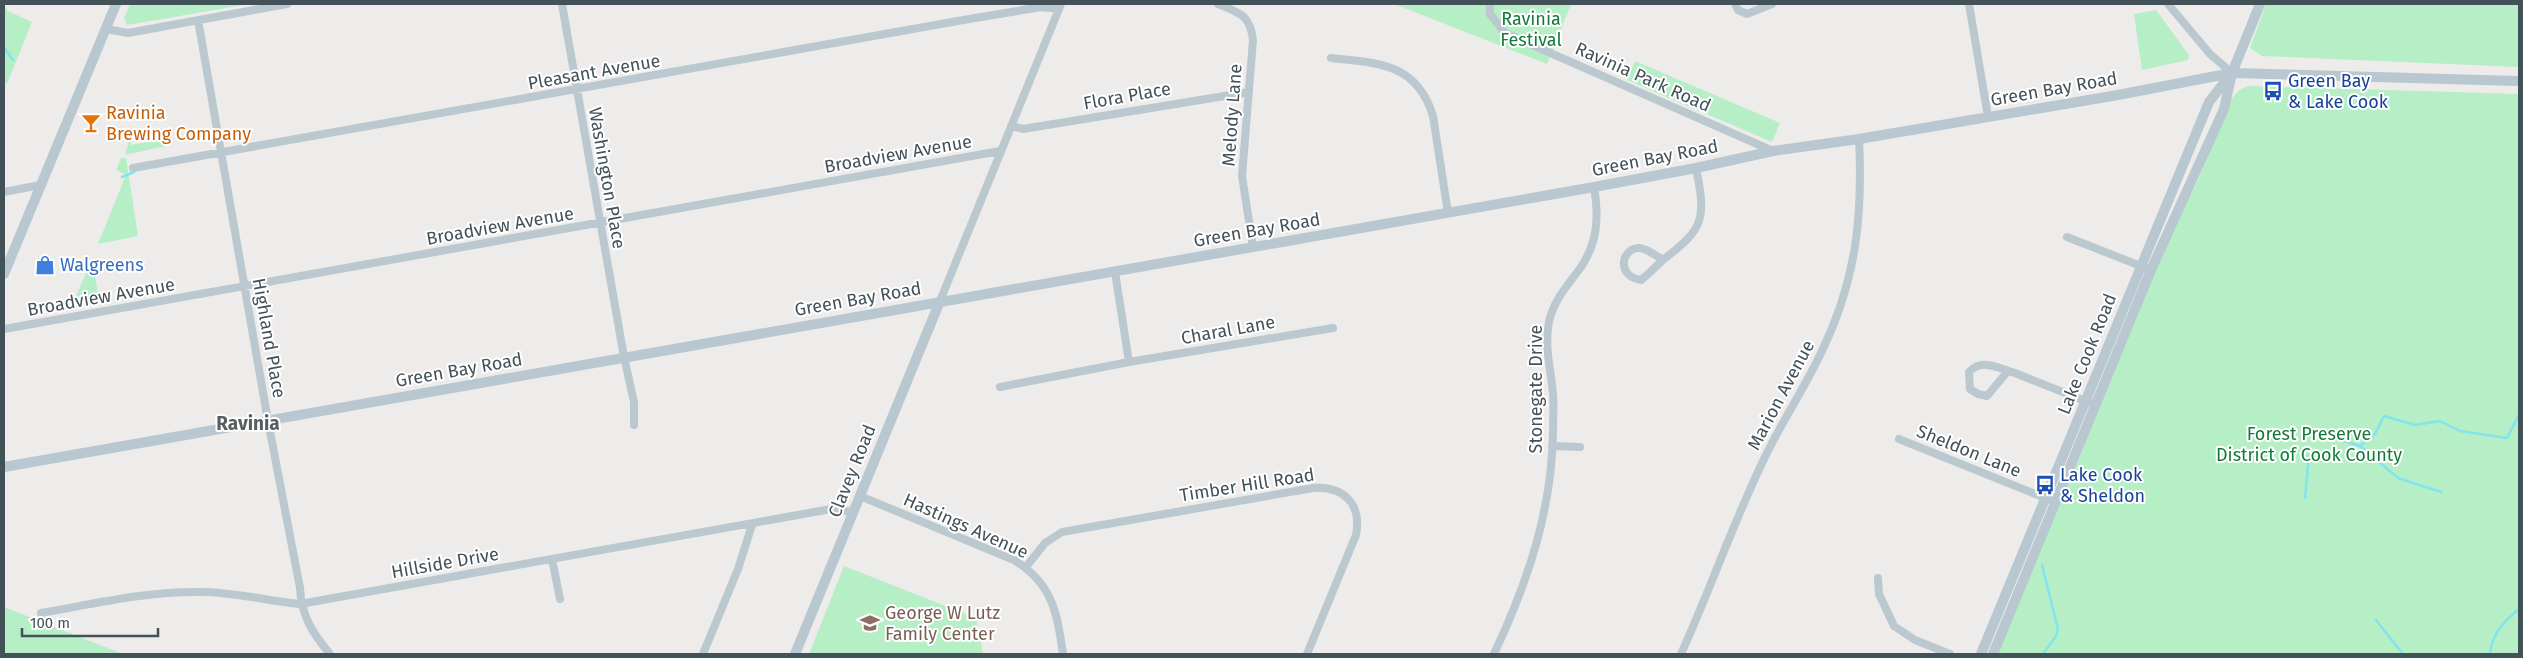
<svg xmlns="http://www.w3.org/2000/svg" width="2523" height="658" font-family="'Fira Sans',sans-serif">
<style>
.green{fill:#b6efc5}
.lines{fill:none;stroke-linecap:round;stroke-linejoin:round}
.stream{stroke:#82e4ed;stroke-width:2.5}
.street{stroke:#bbc8cf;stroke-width:8}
.secondary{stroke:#b8c7d0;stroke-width:10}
.labels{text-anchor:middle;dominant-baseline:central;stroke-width:4;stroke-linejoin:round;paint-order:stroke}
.park-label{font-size:18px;fill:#147a3a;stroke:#fff}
.street-label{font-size:18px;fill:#435159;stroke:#fff}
.transit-label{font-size:18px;fill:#164399;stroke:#fff;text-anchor:start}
.food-label{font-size:18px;fill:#c56008;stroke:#fff;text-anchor:start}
.shop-label{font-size:18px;fill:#366cbe;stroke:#fff;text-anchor:start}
.education-label{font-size:18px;fill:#785e54;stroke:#fff;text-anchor:start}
.neighbourhood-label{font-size:19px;font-weight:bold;fill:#585d60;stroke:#fff}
</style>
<rect width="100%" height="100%" fill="#eeebeb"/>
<path class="green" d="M4,4L8,11L32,22L7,84L4,81Z
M130,4H249L127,25L124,18Z
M1394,4H1571L1547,64Z
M2266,4H2519V67L2262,56L2250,48Z
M2156,10L2189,55L2188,60L2142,70L2134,14Z
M1635,61L1780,123L1772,142L1627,80Z
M2248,86L2519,94V654H1995L2170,233L2198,180L2232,98L2239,90Z
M130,137L131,145L165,139L166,146L125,155Z
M121,158H126L138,236L98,244L126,175L116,170Z
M90,264H93L99,300L72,305Z
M844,566L976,618L983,654H809Z
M4,607L123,654H4Z"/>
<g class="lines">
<path class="stream" d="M4,47L13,60
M122,177L134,172
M2345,441L2360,446L2375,434L2384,416L2415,425L2440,421L2460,431L2507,438L2519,415
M2360,446L2398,478L2441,492
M2305,498L2309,455
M2042,565L2058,629L2056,636L2043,654
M2376,620L2403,654
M2490,654C2492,634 2504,621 2519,609"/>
<path class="street" d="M562,4L624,357L634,402V425
M1218,4C1240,13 1250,15 1253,40L1242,176L1253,247
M1490,4V14L1505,33L1773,151
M1735,4L1738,10L1747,14L1772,4
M1969,4L1988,117
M2168,4L2210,54L2232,73
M198,20L268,421L300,588C301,615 313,634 330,654
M106,29L128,33L287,4
M1331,58C1378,63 1417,63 1433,116L1448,213
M1011,126L1023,129L1249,92
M133,168L969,19L1041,7L1059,9
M4,192L40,185
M2067,237L2151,270
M1663,260C1650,252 1636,239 1625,257C1621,269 1628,278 1641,280C1649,274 1656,266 1664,259C1705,228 1706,218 1696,168
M1115,272L1129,362
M940,301L1061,4
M4,329L1000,151
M2008,371L1987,396L1978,394L1970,389L1969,372C1982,358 1999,368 2015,373L2090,403
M1000,387L1129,362L1333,328
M1899,439L2050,500
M1552,446L1580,447
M860,496L1014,560C1053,584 1057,613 1063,654
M552,559L560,599
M1026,567L1045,543L1062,532L1313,488C1344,486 1362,504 1356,535L1307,654
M1878,578L1879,594L1894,626L1915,640L1950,654
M41,613C93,604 147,591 201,592C235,592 267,601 300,604L831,509L853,512
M703,654L738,569L752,525
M1494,654C1527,584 1552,511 1553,432C1553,419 1554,406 1553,394C1551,371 1544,345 1549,322C1554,299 1568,285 1581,267C1598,242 1599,215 1594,187
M1681,654C1710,590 1733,523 1764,459C1781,423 1804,389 1821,353C1856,281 1863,218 1859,139"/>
<path class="secondary" d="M4,274L116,4
M4,467L1594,187L1696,168L1773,151L1859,139L2118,95L2232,73L2519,81
M795,654L940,301
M1981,654L2209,102L2230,75
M1993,654L2151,270L2224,109L2232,73L2260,4"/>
</g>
<defs>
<symbol id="bus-bare" viewBox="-9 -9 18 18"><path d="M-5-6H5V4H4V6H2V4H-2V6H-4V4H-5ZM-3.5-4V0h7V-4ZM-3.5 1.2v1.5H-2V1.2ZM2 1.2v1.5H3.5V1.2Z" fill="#1a4fb4" stroke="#fff" stroke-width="2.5" paint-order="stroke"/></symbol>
<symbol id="bar-bare" viewBox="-9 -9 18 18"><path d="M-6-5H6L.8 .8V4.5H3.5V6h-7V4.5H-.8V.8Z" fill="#e8710a" stroke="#fff" stroke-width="2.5" paint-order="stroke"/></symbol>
<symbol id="shop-bare" viewBox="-9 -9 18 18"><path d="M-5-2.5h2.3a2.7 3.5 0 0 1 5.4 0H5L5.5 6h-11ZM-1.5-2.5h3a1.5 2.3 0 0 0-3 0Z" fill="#3f7fe0" stroke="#fff" stroke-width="2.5" paint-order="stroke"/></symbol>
<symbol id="school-bare" viewBox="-9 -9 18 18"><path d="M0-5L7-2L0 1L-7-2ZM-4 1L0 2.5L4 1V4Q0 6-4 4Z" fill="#8d6e63" stroke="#fff" stroke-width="2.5" paint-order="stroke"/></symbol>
</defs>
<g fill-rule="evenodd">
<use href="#bus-bare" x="2259" y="77" width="28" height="28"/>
<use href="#bar-bare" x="77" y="109" width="28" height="28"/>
<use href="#shop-bare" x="31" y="251" width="28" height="28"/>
<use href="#bus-bare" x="2031" y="471" width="28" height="28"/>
<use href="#school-bare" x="856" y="609" width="28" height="28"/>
</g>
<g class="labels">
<g class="park-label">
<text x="1531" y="19">Ravinia<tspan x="1531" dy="21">Festival</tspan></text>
<text x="2309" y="434">Forest Preserve<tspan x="2309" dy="21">District of Cook County</tspan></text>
</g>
<g class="street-label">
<text transform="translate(594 72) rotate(-10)">Pleasant Avenue</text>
<text transform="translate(1643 77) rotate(24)">Ravinia Park Road</text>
<text transform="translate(2054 89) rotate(-10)">Green Bay Road</text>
<text transform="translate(1127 96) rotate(-10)">Flora Place</text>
<text transform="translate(1232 115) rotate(-86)">Melody Lane</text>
<text transform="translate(898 154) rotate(-10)">Broadview Avenue</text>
<text transform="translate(1655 158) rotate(-11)">Green Bay Road</text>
<text transform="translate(607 178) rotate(80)">Washington Place</text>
<text transform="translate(500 226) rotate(-10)">Broadview Avenue</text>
<text transform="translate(1257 230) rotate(-10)">Green Bay Road</text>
<text transform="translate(101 297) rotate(-10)">Broadview Avenue</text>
<text transform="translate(858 299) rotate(-10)">Green Bay Road</text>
<text transform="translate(1228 330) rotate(-10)">Charal Lane</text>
<text transform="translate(269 338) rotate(80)">Highland Place</text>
<text transform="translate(2087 354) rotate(-68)">Lake Cook Road</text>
<text transform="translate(459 370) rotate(-10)">Green Bay Road</text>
<text transform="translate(1536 389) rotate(-90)">Stonegate Drive</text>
<text transform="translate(1781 395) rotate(-62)">Marion Avenue</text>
<text transform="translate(1969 451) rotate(22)">Sheldon Lane</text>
<text transform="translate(852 471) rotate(-68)">Clavey Road</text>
<text transform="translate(1247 485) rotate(-9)">Timber Hill Road</text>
<text transform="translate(966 526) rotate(24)">Hastings Avenue</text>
<text transform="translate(445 563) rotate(-10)">Hillside Drive</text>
</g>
<g class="transit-label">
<text x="2288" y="81">Green Bay<tspan x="2288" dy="21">&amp; Lake Cook</tspan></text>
<text x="2060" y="475">Lake Cook<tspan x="2060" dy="21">&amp; Sheldon</tspan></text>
</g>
<g class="food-label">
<text x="106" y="113">Ravinia<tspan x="106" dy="21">Brewing Company</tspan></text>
</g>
<g class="shop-label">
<text x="60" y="265">Walgreens</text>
</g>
<g class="education-label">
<text x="885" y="613">George W Lutz<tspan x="885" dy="21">Family Center</tspan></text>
</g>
<g class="neighbourhood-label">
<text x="248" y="423">Ravinia</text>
</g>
</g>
<rect width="2523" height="658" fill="none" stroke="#435159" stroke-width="10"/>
<path d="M22 628v8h136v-8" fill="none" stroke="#435159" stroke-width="2.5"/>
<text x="30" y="628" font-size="15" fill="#435159" stroke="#ffffff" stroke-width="4" paint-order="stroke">100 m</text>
</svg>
